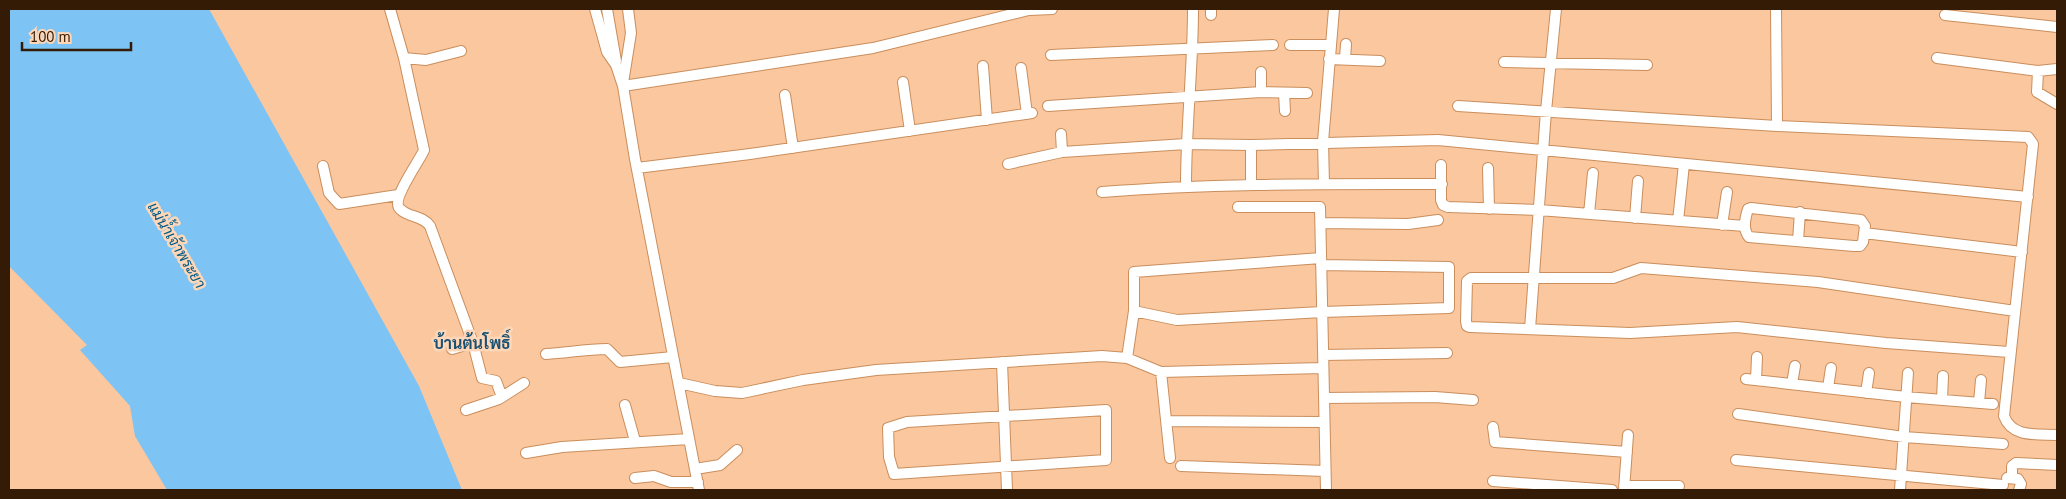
<svg xmlns="http://www.w3.org/2000/svg" width="2066" height="499" font-family="'PT Sans',Sarabun,sans-serif">
<style>
.water{fill:#7dc3f4}
.lines{fill:none;stroke-linecap:round;stroke-linejoin:round}
.minor-casing{stroke:#ca8e5c;stroke-width:12}
.minor{stroke:#fff;stroke-width:10}
.labels{text-anchor:middle;dominant-baseline:central;stroke-width:5;stroke-linejoin:round;paint-order:stroke}
.water-label{font-size:15px;font-style:italic;fill:#005b88;stroke:#fed7b9}
.quarter-label{font-size:16px;font-weight:bold;fill:#195072;stroke:#fed7b9}
</style>
<rect width="100%" height="100%" fill="#fac79f"/>
<path class="water" d="M9,9H209L419,386L462,490H167L135,436L130,406L80,350L87,345L9,266Z"/>
<g class="lines">
<defs>
<path id="minor" d="M390,9L404,58L424,150C419,162 390,200 400,209C409,218 422,215 430,226L473,343L482,378L496,381L502,397
M595,9L607,52L616,65L623,86L635,159L699,490
M607,9L616,61
M1211,9V15
M1776,9L1777,126
M1945,15L2057,27
M1290,45H1331
M1051,55L1273,45
M404,58L426,60L461,51
M1937,58L2038,71L2057,69
M1329,59L1380,61
M1345,59L1346,44
M1504,62L1647,65
M983,66L987,120
M1021,68L1027,114
M2038,71L2037,92L2057,104
M1261,72V92
M903,82L910,131
M623,83L631,33L628,9
M623,86L873,48L1029,10L1052,9
M1284,93L1285,111
M785,95L793,148
M1048,106L1261,92L1307,93
M1458,106L1777,126L2028,137L2033,144L2004,416C2012,438 2037,434 2057,435
M1061,134L1062,152
M1251,145V184
M1008,164L1062,152L1186,144L1251,145L1438,140L2028,197
M1441,165V200L1443,205L1448,207L1539,210L1745,226
M323,166L329,193L339,204L398,195
M637,168L750,154L1032,113
M1488,168L1489,209
M1324,184L1323,142L1334,9
M1186,185C1186,126 1193,68 1193,9
M1102,192C1215,183 1328,184 1442,184
M1238,207H1320L1326,490
M1751,208L1861,220L1865,226L1863,242L1860,246H1854L1749,237C1743,230 1745,218 1748,209Z
M1589,214L1593,173
M1635,218L1638,181
M1678,221L1684,164
M1321,223L1408,224L1438,220
M1722,225L1727,192
M1864,233L2022,252
M1798,241L1800,212
M1134,311L1177,320L1322,312L1449,308V267L1321,265
M1530,329L1546,111L1556,9
M452,349L473,343
M2009,352L1886,343L1737,327L1630,333L1470,327L1467,326L1466,321L1467,281L1471,278H1613L1641,268L1818,282L2015,311
M546,354C567,353 585,349 607,349L620,362L673,357
M1323,355L1447,353
M1127,358L1134,311V272L1321,258
M1002,362L1007,490
M1161,372L1170,458
M1746,379L1906,397L1993,404
M1756,380L1757,357
M679,383L715,391L742,393L803,380L876,370L1102,356L1127,358L1161,372L1323,368
M1792,384L1795,366
M1828,388L1831,368
M1866,393L1869,373
M1324,398L1435,397L1473,400
M1942,400L1943,376
M1979,403L1981,380
M625,405L635,441
M466,410L499,399L524,383
M1106,410V460L894,474L889,457L888,428L907,422Z
M1738,414L1904,437L2003,444
M1166,421L1324,422
M1493,427L1495,442L1627,452
M526,453L562,447L689,439
M1736,460L2003,485
M1181,466L1325,471
M695,469L720,465L737,450
M2012,476V466L2016,463L2057,465
M635,478L654,476L671,482H698
M2007,478L2018,479L2021,484L2019,490
M1493,481L1612,490
M1624,486H1679
M1624,490L1628,435
M1900,490L1908,373"/>
</defs>
<use href="#minor" class="minor-casing"/>
<use href="#minor" class="minor"/>
</g>
<g class="labels">
<g class="water-label">
<text transform="translate(177 245) rotate(59)">แม่น้ำเจ้าพระยา</text>
</g>
<g class="quarter-label">
<text x="472" y="343">บ้านต้นโพธิ์</text>
</g>
</g>
<rect width="2066" height="499" fill="none" stroke="#331b06" stroke-width="20"/>
<path d="M22 42v8h109v-8" fill="none" stroke="#331b06" stroke-width="2.5"/>
<text x="30" y="42" font-size="15" fill="#331b06" stroke="#fed7b9" stroke-width="4" paint-order="stroke">100 m</text>
</svg>
